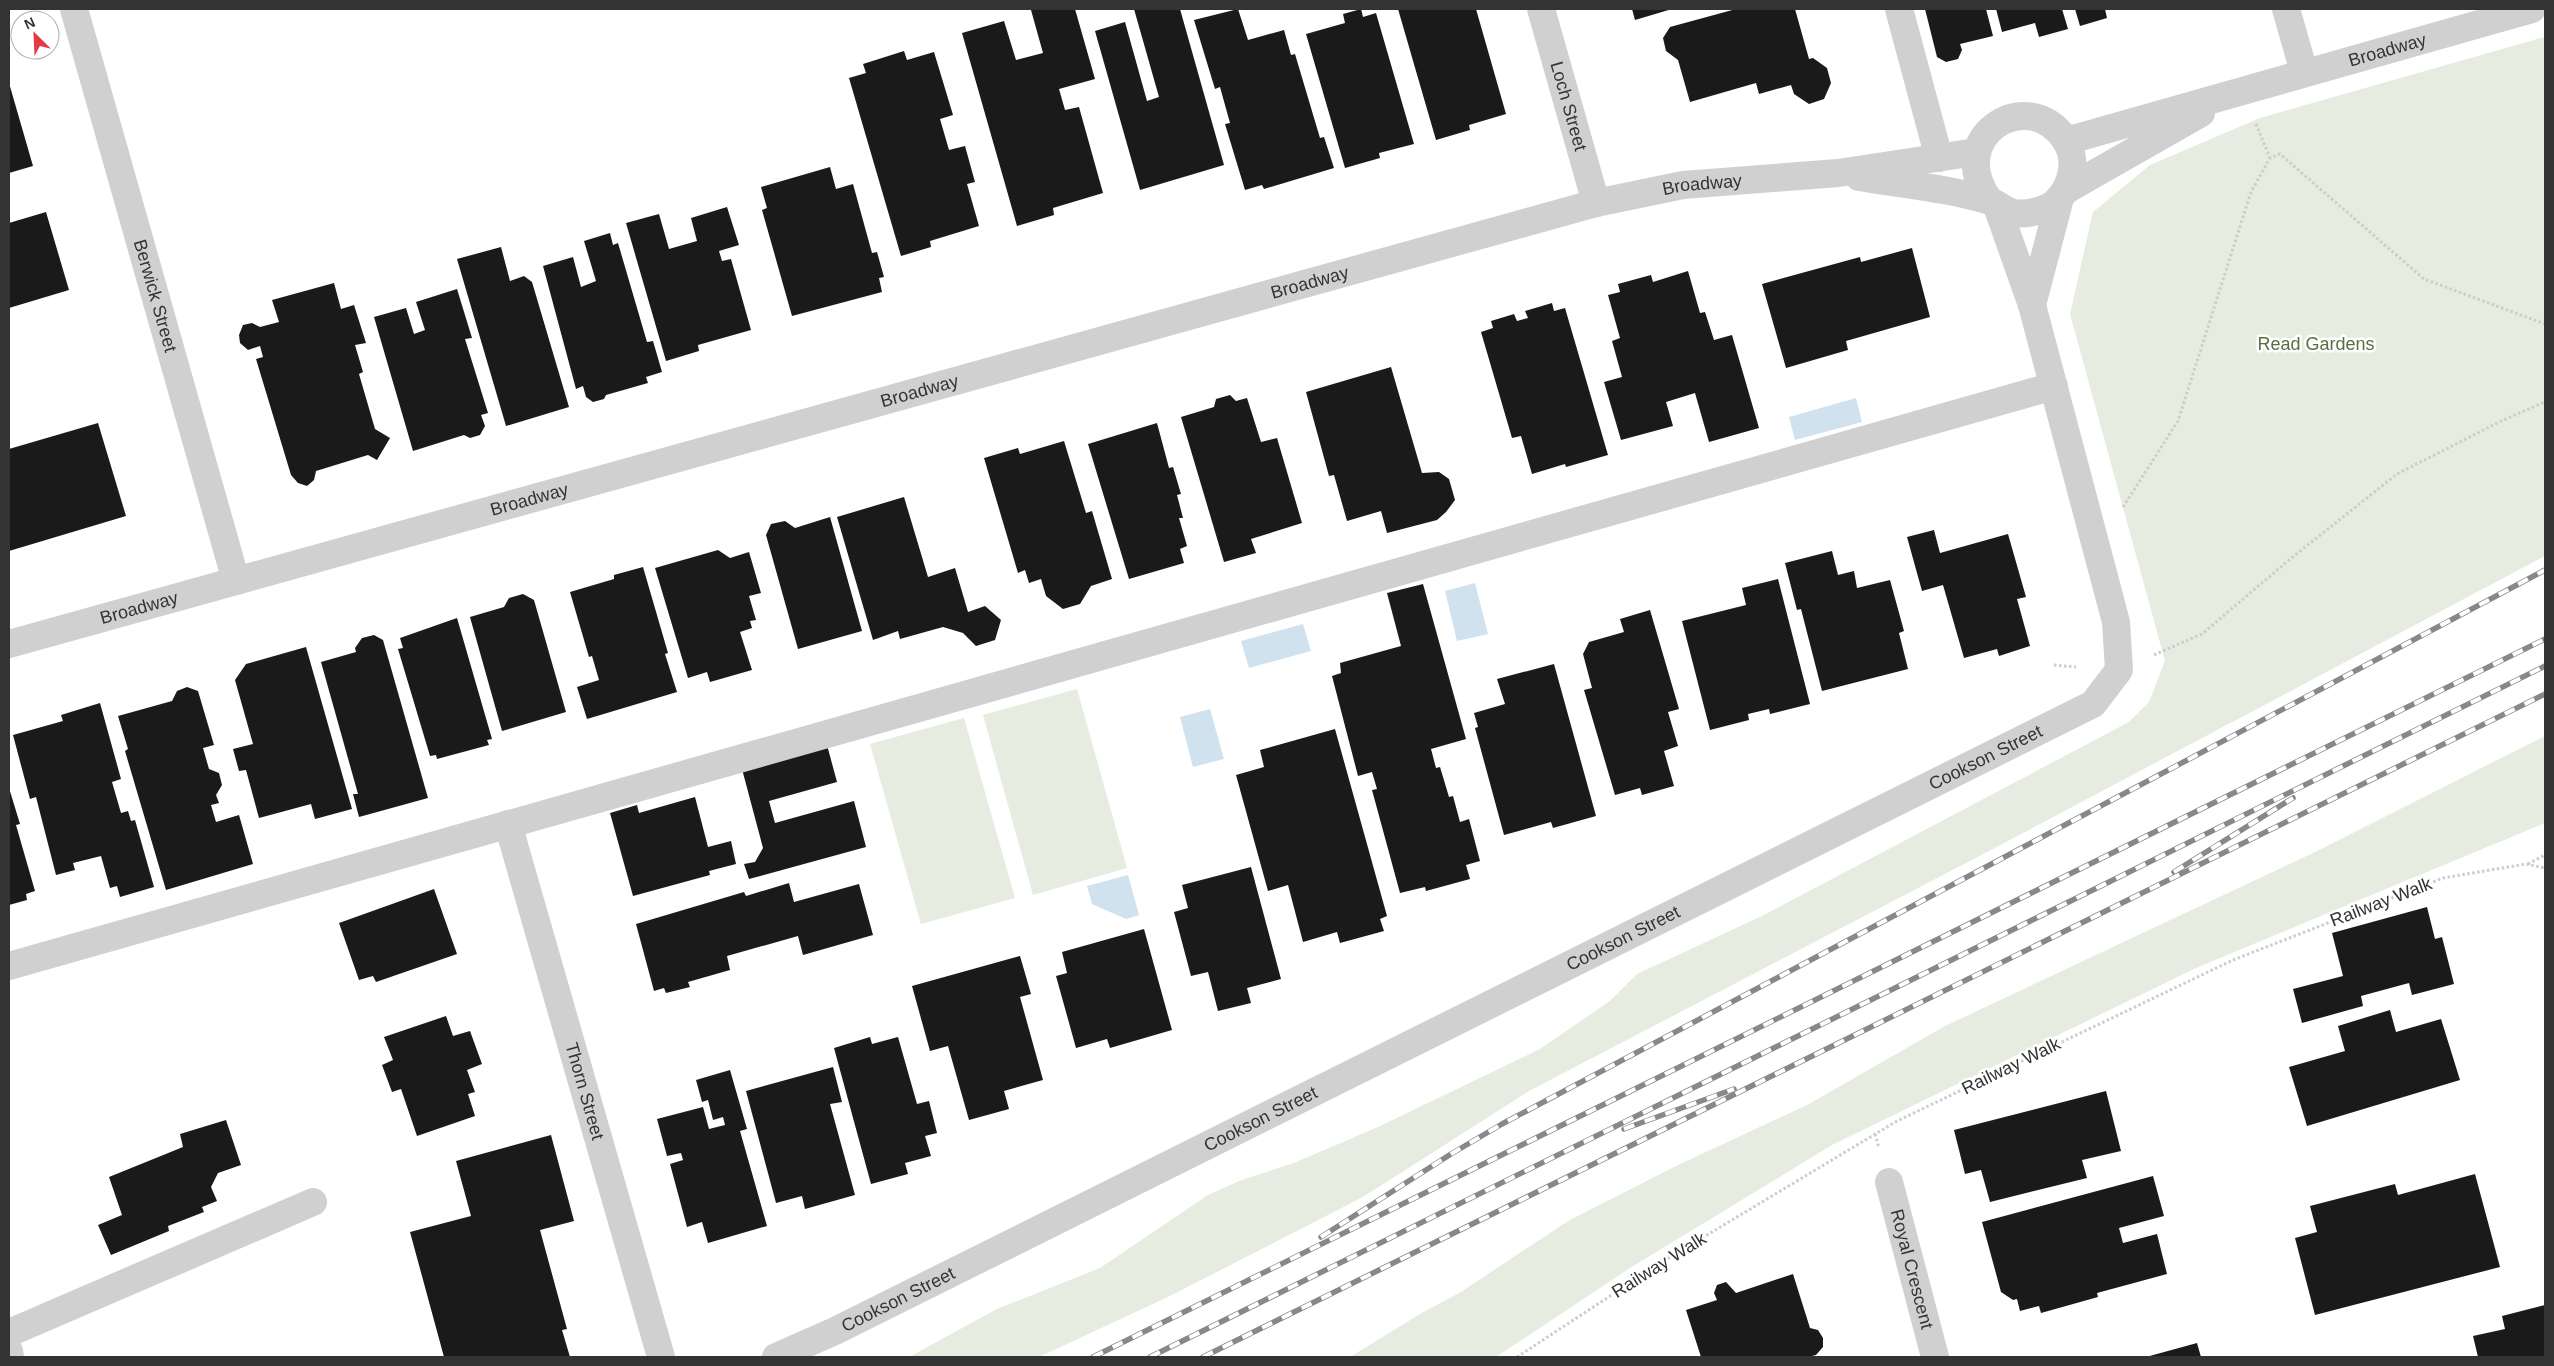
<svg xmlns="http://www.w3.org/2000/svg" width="2554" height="1366" font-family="Helvetica,sans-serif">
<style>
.green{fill:#e6ecdf}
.water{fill:#cfe2ee}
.building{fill:#1a1a1a}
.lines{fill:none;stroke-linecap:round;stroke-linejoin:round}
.path{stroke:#cdcdcd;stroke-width:3;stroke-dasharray:2.5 2.5;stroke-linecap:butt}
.minor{stroke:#d0d0d0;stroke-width:28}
.rail-casing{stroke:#888;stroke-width:5.5}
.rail{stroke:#fff;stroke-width:4;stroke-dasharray:11;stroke-linecap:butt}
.labels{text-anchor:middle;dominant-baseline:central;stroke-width:5;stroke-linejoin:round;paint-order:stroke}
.street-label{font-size:18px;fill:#333;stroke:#fff}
.park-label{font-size:18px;fill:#56703f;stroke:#fff}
</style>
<rect width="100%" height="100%" fill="#fff"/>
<path class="green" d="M2545,37V556L1991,850L1529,1091L1363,1197L1170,1296L1039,1357H909L997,1309L1100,1268L1208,1195L1239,1181L1294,1163L1378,1127L1540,1049L1610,1001L1637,974L1764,915L2129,722L2149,702L2165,661L2070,314L2093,212L2150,165L2260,118Z
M1077,689L1127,868L1033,895L983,715Z
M964,718L1015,898L921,924L870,744Z
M2545,736V823L2196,968L1832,1145L1630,1268L1496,1357H1350L1420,1314L1461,1292L1568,1221L1676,1166L1809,1104L1945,1026L2315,852Z"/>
<path class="water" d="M1856,398L1862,422L1795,440L1789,417Z
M1475,583L1488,634L1457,641L1445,591Z
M1303,624L1311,651L1249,668L1241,641Z
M1210,709L1224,759L1193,767L1180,717Z
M1128,875L1139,915L1126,919L1092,904L1087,886Z"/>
<path class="building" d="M1075,9L1095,79L1059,89L1065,110L1079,107L1103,193L1053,208L1054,215L1017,226L962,33L1004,21L1016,60L1043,53L1031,10Z
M1134,9H1180L1224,165L1140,190L1095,31L1125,22L1147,101L1159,97Z
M1238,9L1248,40L1284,30L1291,55L1295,54L1320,138L1324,137L1334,168L1264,189L1262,185L1245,190L1225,124L1230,123L1220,87L1215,89L1194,20Z
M1361,9L1363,17L1376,13L1414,144L1379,153L1380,158L1345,168L1306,34L1345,23L1343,14Z
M1398,9H1476L1506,114L1469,125L1470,130L1436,140Z
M1632,9H1672L1635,20Z
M1736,9H1795L1809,59L1813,58L1827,68L1831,83L1824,99L1809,104L1794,94L1791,85L1759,94L1756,83L1690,102L1678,60L1666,51L1663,38L1670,27Z
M1925,9H1986L1993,36L1960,44L1962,50L1958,59L1946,62L1937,57Z
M1996,9H2062L2068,29L2039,37L2035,23L2002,32Z
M2075,9H2105L2107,18L2080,26Z
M904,51L907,60L934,52L953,115L940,119L949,150L965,146L975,182L967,184L979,226L930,241L931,247L901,256L849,78L866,73L863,64Z
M9,83L33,166L9,173Z
M830,167L836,189L853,184L872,253L877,252L884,277L879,278L882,292L792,316L762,210L767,208L761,187Z
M727,207L739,245L719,251L722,261L731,259L751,330L698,345L699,351L666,361L626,223L659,214L669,249L697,241L691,218Z
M46,212L69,290L9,308V223Z
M610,233L613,245L618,243L647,342L653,341L662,372L646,377L648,383L606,395L604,399L593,402L586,397L583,386L576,389L543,266L573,257L581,287L596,281L584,241Z
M501,247L510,281L524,276L532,282L569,407L506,426L457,259Z
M1912,248L1930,317L1846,341L1848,350L1786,368L1762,284L1860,257L1861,262Z
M1688,271L1700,313L1705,312L1714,340L1732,335L1759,428L1709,442L1695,393L1666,402L1673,426L1621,440L1604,382L1622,377L1612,341L1620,338L1608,295L1620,292L1618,284L1651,275L1653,282Z
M334,283L341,309L354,305L366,343L355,345L363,372L359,374L375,429L390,438L377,460L368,455L316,471L314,480L307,486L298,483L291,475L256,359L263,357L260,346L248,350L240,343L239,335L243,325L252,323L260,327L279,322L272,300Z
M457,289L472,338L465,339L488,413L481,415L485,426L480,435L470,438L464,435L413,451L374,317L406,308L414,334L425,330L416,302Z
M1552,303L1554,311L1565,308L1608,455L1566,467L1565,464L1532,474L1521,436L1512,438L1481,332L1493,328L1491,321L1514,314L1517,321L1528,318L1525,311Z
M1391,367L1422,473L1439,472L1449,479L1455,500L1446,512L1437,520L1387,533L1381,511L1347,521L1334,475L1329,476L1306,392Z
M1230,395L1236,401L1247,398L1261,442L1277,438L1302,523L1251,539L1256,553L1224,562L1181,417L1214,407L1216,399Z
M98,423L126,516L9,551V449Z
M1157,423L1169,468L1173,467L1181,494L1177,495L1183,518H1179L1187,546L1180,549L1184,563L1129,579L1088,444Z
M1064,441L1086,513L1092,511L1112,579L1091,586L1080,604L1063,609L1046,596L1041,579L1029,583L1025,570L1018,573L984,458L1018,448L1020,454Z
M904,497L928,577L955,568L968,612L985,606L1001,620L995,640L976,646L963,633L943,627L900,639L898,631L873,640L837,517Z
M830,517L862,631L798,649L766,535L771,524L785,521L795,528Z
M1934,530L1940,553L2008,534L2026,597L2017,599L2030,646L1999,656L1997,649L1964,658L1943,585L1922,591L1907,537Z
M718,550L730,558L749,552L761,593L749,596L756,620L750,621L752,628L740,632L752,670L710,682L707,672L688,678L655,568Z
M1832,551L1838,575L1854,571L1857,588L1890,580L1904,631L1899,633L1908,669L1822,691L1801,609L1797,610L1785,563Z
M643,567L668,653L665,654L677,692L587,719L577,687L599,680L592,656L589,657L570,592L614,579V575Z
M1778,579L1810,704L1770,714L1769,709L1748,714L1749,720L1710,730L1682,621L1746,605L1742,588Z
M1423,584L1466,739L1431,749L1436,768L1440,767L1449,797L1453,796L1460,822L1469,819L1480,861L1466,865L1470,879L1426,891L1425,887L1400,893L1372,790L1377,789L1372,772L1358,776L1332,676L1341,673L1340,663L1401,646L1387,593Z
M523,594L534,600L566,712L502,731L470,617L504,607L509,598Z
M1650,610L1679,709L1668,712L1678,746L1664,751L1674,786L1642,795L1640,788L1615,795L1584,690L1592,688L1583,654L1589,642L1624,632L1620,619Z
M457,618L492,739L487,740L489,745L437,759L436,755L430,756L398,649L403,648L400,638Z
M374,635L383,640L428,798L359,817L353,794H358L321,662L356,652L355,648L362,638Z
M306,647L352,809L315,819L311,804L259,818L246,770L239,771L233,749L253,744L235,680L246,664Z
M1554,664L1596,816L1553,828L1551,822L1504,835L1475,728L1478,727L1474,713L1505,704L1497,679Z
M187,687L198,691L214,745L203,748L209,769L219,773L222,785L216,795L219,803L211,805L216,822L239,815L253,864L166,890L125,751L128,749L118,716L172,701L177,691Z
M100,703L121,779L112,782L121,813L128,811L131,821L135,820L154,887L120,897L117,886L110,888L101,856L73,863L75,870L56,875L36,797L30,799L13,735L63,721L61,715Z
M1335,729L1387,916L1380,919L1384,931L1340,943L1337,932L1303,942L1288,885L1268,891L1236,775L1264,767L1260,750Z
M827,745L837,782L769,801L775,823L854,801L866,847L749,879L744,864L755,862L763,848L742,769Z
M9,788L20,824L16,825L35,891L26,894L27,900L9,905Z
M695,797L708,847L731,841L736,864L709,871L710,875L633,896L610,813L637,805L639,813Z
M1251,867L1281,979L1247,988L1251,1003L1218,1011L1208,972L1191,976L1174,912L1188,908L1182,885Z
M789,883L794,902L859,884L873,935L803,955L798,936L727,956L730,970L688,982L690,987L666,993L664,988L654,991L636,924L744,892L746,896Z
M434,889L457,954L376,982L373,976L359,980L339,923Z
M2427,907L2435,939L2442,937L2454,984L2412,995L2409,983L2361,996L2363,1006L2302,1023L2293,989L2343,976L2332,933Z
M1144,929L1172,1030L1110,1048L1107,1039L1076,1048L1056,976L1067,973L1062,952Z
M1020,956L1031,994L1020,997L1043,1080L1004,1091L1009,1109L969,1120L948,1046L930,1051L912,986Z
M2390,1010L2396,1032L2441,1019L2460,1080L2307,1126L2289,1067L2345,1051L2338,1026Z
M446,1016L453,1036L470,1031L482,1064L467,1070L475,1092L468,1094L475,1116L417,1136L401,1089L392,1092L382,1065L393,1060L384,1037Z
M870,1037L872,1044L898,1037L917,1104L929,1101L937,1133L925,1136L931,1156L905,1163L908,1174L871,1184L834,1048Z
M833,1067L842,1102L830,1104L855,1195L805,1209L802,1196L776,1203L746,1091Z
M730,1070L747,1129L740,1131L767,1226L708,1243L702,1222L687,1227L670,1164L683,1160L681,1153L667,1156L657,1119L703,1107L709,1129L725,1125L723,1117L713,1120L708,1100L702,1102L696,1080Z
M2106,1091L2121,1151L2082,1160L2087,1178L1990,1202L1981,1170L1965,1174L1954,1130Z
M226,1120L241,1165L218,1173L211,1187L217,1201L202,1207L204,1212L168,1226L169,1231L111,1255L98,1225L122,1215L109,1177L183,1147L180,1134Z
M551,1135L574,1221L540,1230L567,1329L562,1330L570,1357H444L410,1232L471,1216L456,1161Z
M2475,1174L2500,1267L2315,1315L2295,1238L2317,1232L2310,1206L2395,1184L2398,1195Z
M2153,1176L2164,1216L2119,1228L2123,1243L2157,1234L2167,1274L2097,1293L2098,1297L2041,1313L2039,1306L2020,1311L2017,1299L2013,1300L2001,1292L1982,1222Z
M1793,1274L1810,1328L1818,1330L1823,1338V1347L1816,1355L1808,1357H1701L1686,1310L1717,1300L1714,1293L1717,1285L1726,1282L1736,1293Z
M2545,1305V1357H2478L2473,1336L2505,1329L2502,1316Z
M2197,1343L2201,1357H2146Z"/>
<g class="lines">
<path class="path" d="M2256,124L2270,158
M2123,507L2178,421L2251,192L2270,158L2280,154L2424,279L2545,324
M2154,655L2202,634L2289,560L2397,474L2501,421L2545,402
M2054,665L2076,667
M2528,864L2545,855
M1875,1134L1879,1148
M1517,1357L1662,1262L1897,1121L2233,960L2443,878L2526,864L2545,868"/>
<g class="minor">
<path id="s1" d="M74,9L236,581"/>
<path id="s2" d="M1541,9L1596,203"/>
<path d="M1899,9L1939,158"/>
<path d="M2286,9L2304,72"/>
<path id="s3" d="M2066,141L2532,9"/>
<path d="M1859,177C1901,184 1946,188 1987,200C1996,202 2004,211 2014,213C2024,215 2035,212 2044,209C2058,204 2068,189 2071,175C2074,163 2072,149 2064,138C2026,85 1944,137 1989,200"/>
<path d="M2066,190L2201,113"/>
<path d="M2032,305L2060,198"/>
<path id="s4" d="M9,644L1596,203L1683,185L1838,173L1976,152"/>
<path id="s5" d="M508,824L661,1357"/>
<path d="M9,966L2054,386"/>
<path id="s6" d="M1889,1182L1935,1357"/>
<path d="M9,1333L313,1202"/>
<path d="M9,1351L10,1357"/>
<path id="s7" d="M776,1357L835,1331L2093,704L2119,670L2116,622L2032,305L1997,206"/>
</g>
<defs>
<path id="rail" d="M2174,872L2293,798
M1624,1129L1734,1089
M1321,1237L1451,1154L1502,1124L2545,570
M1093,1357L2545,639
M1150,1357L2545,666
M1203,1357L2545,694"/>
</defs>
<use href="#rail" class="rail-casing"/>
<use href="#rail" class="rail"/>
</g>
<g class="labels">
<g class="street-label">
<text stroke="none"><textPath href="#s3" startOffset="334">Broadway</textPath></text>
<text stroke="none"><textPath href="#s2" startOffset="101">Loch Street</textPath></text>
<text stroke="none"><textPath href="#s4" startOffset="1755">Broadway</textPath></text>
<text stroke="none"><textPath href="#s4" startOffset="1350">Broadway</textPath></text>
<text stroke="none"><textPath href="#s1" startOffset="298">Berwick Street</textPath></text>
<text stroke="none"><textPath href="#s4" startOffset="945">Broadway</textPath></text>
<text stroke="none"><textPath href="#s4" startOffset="540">Broadway</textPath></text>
<text stroke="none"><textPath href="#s4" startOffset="135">Broadway</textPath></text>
<text stroke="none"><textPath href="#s7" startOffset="1350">Cookson Street</textPath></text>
<text transform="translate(2381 902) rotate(-21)">Railway Walk</text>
<text stroke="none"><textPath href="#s7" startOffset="945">Cookson Street</textPath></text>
<text transform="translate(2011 1066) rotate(-26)">Railway Walk</text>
<text stroke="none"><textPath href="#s5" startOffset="278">Thorn Street</textPath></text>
<text stroke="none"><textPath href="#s7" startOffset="540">Cookson Street</textPath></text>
<text transform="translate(1659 1265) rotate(-32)">Railway Walk</text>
<text stroke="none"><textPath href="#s6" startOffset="90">Royal Crescent</textPath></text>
<text stroke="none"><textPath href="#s7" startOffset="135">Cookson Street</textPath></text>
</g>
<g class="park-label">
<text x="2316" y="344">Read Gardens</text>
</g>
</g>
<rect width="2554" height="1366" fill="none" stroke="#333333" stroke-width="20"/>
<g transform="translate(35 35) rotate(336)"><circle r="24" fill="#ffffff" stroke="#adadad"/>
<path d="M0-4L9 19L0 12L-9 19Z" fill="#e63946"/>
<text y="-8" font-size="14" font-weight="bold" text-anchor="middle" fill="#333333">N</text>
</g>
</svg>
